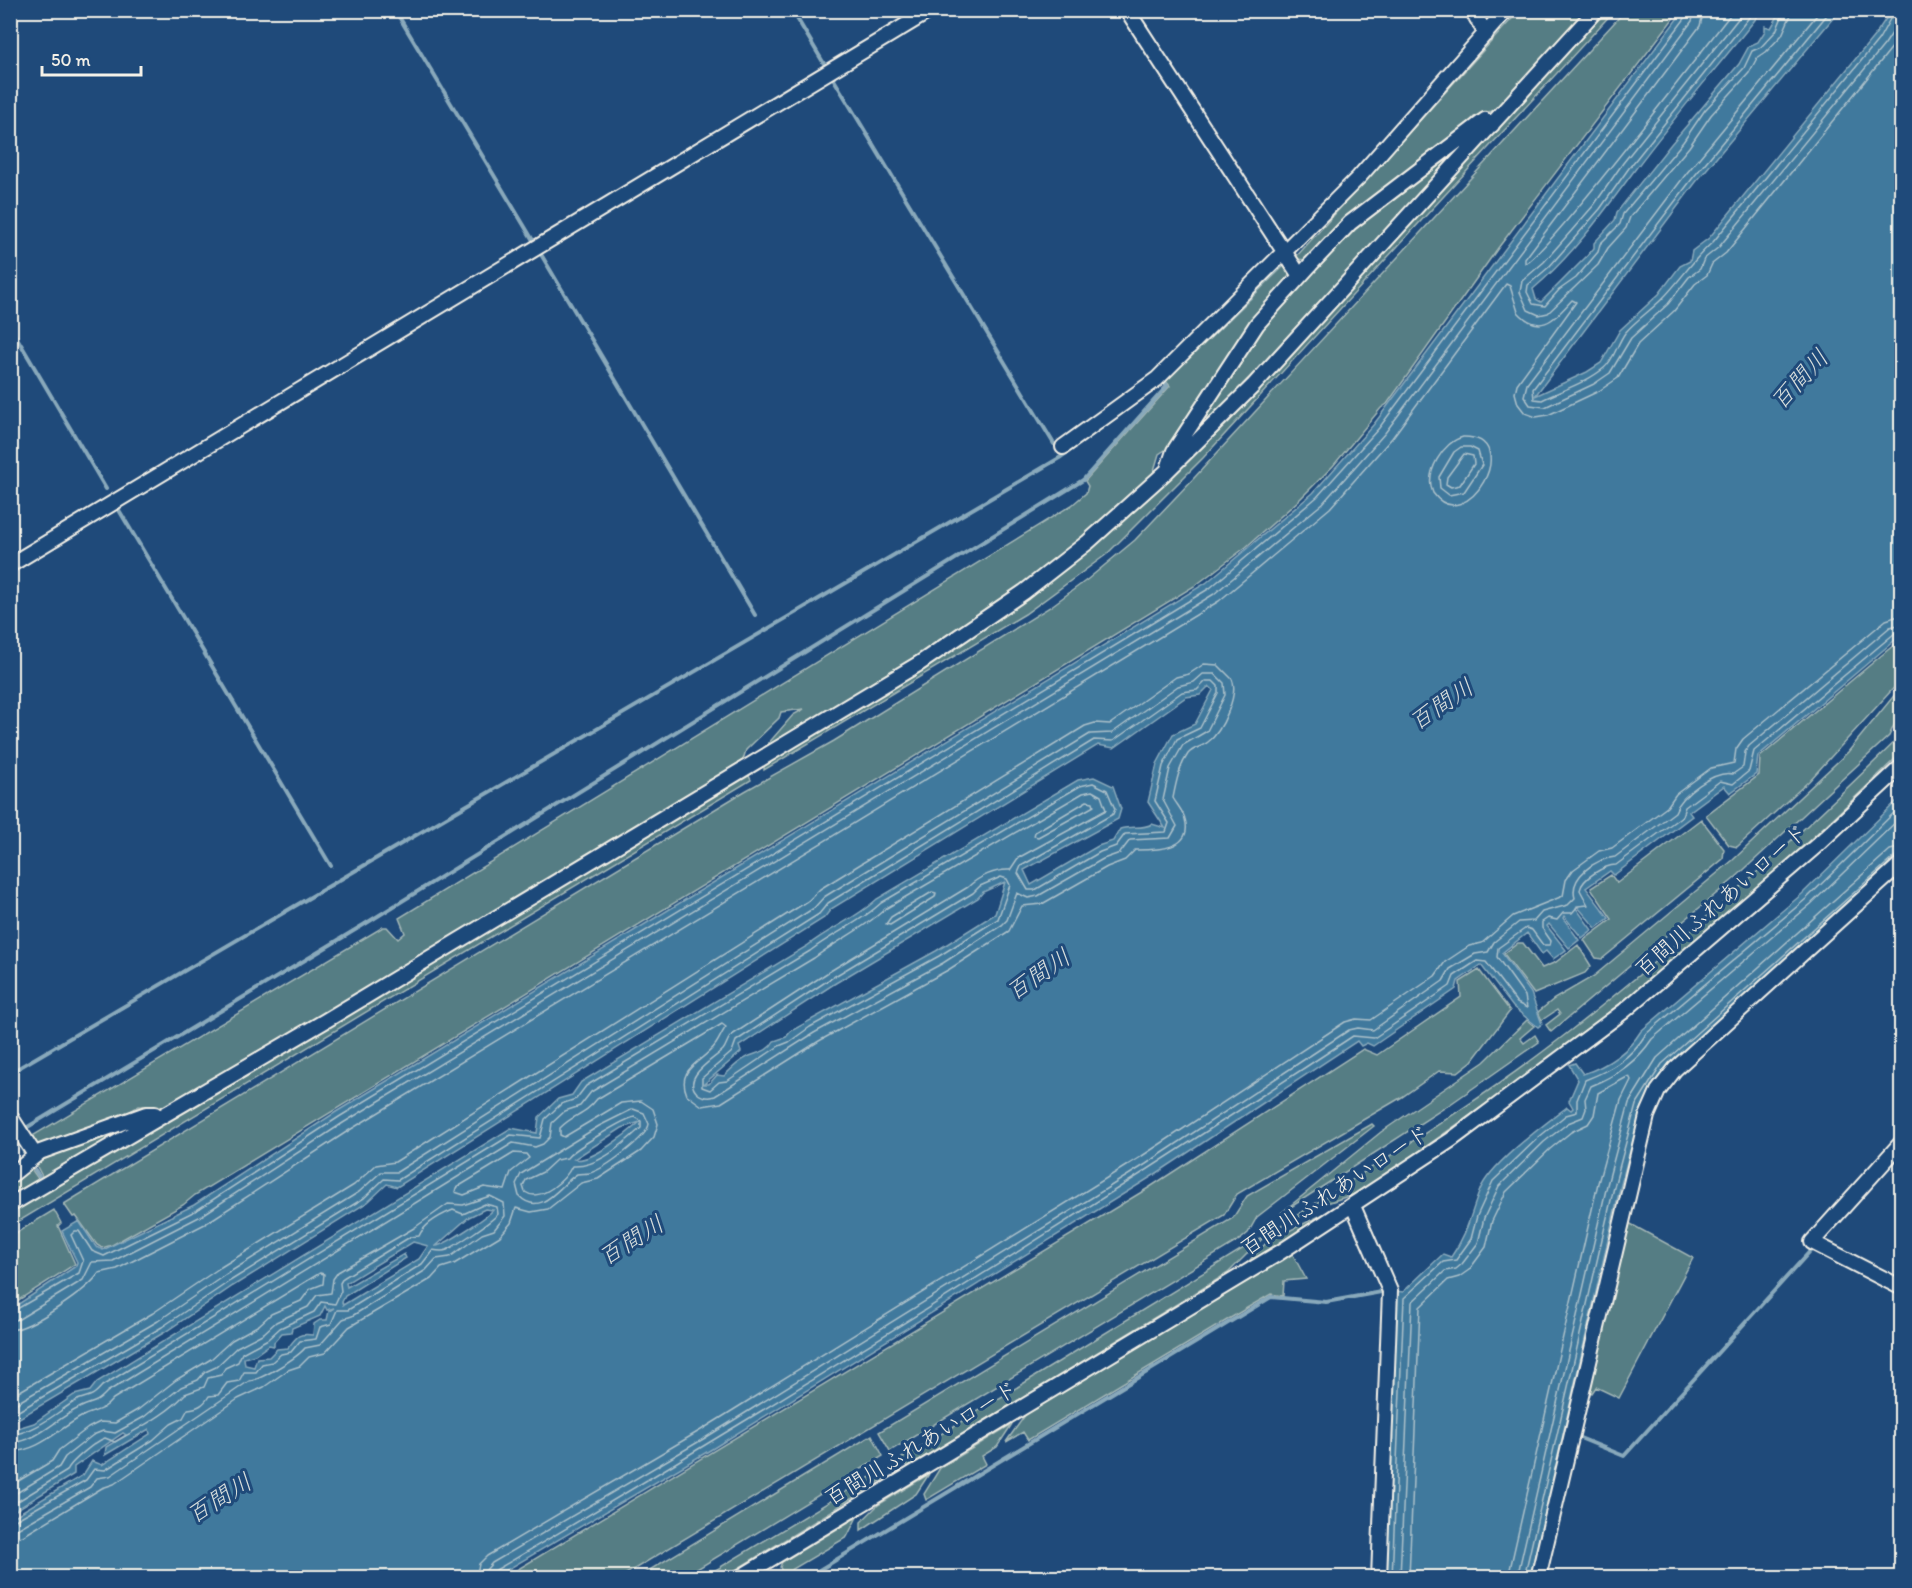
<svg xmlns="http://www.w3.org/2000/svg" width="1912" height="1588" font-family="Itim,'Klee One',sans-serif">
<style>
.green{fill:#557d84;stroke:#a4b7b6;stroke-width:1.5}
.water{fill:#41799d;stroke:#89a9bb;stroke-width:1.5;fill-rule:evenodd}
.lines{fill:none;stroke-linecap:round;stroke-linejoin:round}
.shore{stroke:#acc1ca;stroke-width:1.5}
.stream{stroke:#89a9bb;stroke-width:4}
.minor-casing{stroke:#f4f1e8;stroke-width:18}
.minor{stroke:#1f4a7a;stroke-width:14}
.labels{text-anchor:middle;dominant-baseline:central;stroke-width:6;stroke-linejoin:round;paint-order:stroke}
.street-label{font-size:22px;fill:#f4f1e8;stroke:#1f4a7a}
.water-label{font-size:24px;font-style:italic;fill:#d9dfdd;stroke:#1f4a7a}
</style>
<rect width="100%" height="100%" fill="#1f4a7a"/>
<filter id="ink" filterUnits="userSpaceOnUse"><feTurbulence type="fractalNoise" baseFrequency=".0167" numOctaves="2"/><feDisplacementMap in="SourceGraphic" scale="12" xChannelSelector="R" yChannelSelector="G"/><feConvolveMatrix kernelMatrix="1 2 1 2 8 2 1 2 1" color-interpolation-filters="sRGB"/></filter>
<g filter="url(#ink)">
<path class="green" d="M1519,11H1588L1498,109L1475,116L1463,130L1309,260L1294,259Z
M1606,11H1614L1203,458L1107,554L1025,614L764,770V764L946,654L1068,568L1147,500L1229,422Z
M1625,11H1679L1498,248L1387,404L1381,408L1333,466L1299,500L1246,547L1196,585L195,1195L183,1205L112,1245L102,1248L97,1245L76,1216L73,1217L64,1204L745,791L834,741L1050,607L1088,579L1135,540L1194,478Z
M1469,140L1186,446L1262,325L1354,225Z
M1287,263L1290,281L1168,448L1159,454L1152,477L1092,529L1011,593L913,660L760,753L793,715L804,709L781,712L779,718L746,750L743,760L505,908L162,1108L139,1106L122,1116L43,1148L34,1146L29,1139L34,1135L383,927H387L398,939L405,933L399,918L1072,505L1086,493L1088,486L1085,481L1170,386L1166,381Z
M1901,639V680L1809,781L1737,847L1729,845L1706,815L1759,775L1760,757Z
M1901,687V710L1889,736L1735,878L1551,1032L1546,1025L1560,1014L1557,1010L1542,1020L1538,1012L1554,999L1594,976L1733,860L1848,752Z
M1901,736V753C1796,856 1685,956 1567,1045C1500,1096 1430,1143 1361,1192L1327,1203L1280,1226C1376,1164 1475,1105 1566,1034C1684,942 1794,840 1901,736Z
M748,774L751,780L11,1226V1212L50,1187L321,1031Z
M1701,819L1724,849L1723,859L1602,959L1596,958L1584,940L1612,919L1591,888L1611,875L1617,883Z
M1518,943H1523L1542,968L1556,962L1578,945L1591,966L1585,973L1534,994L1504,954Z
M1479,970L1510,1011L1472,1061L1458,1072L1439,1071L1402,1097L1237,1194L1224,1215L621,1577H505L1150,1187L1363,1049L1377,1055L1461,997L1460,982Z
M1527,1020L1534,1026L1520,1038L1524,1043L1535,1035L1539,1042L1449,1105L1280,1214L1381,1132L1484,1062Z
M1372,1124L1374,1126L1257,1217L1248,1233L1241,1239L890,1451L879,1432L1233,1218L1247,1196Z
M127,1125L128,1128L43,1178L35,1163Z
M29,1166L39,1180L11,1198V1182Z
M54,1210L61,1223L58,1226L75,1264L11,1305V1236Z
M1332,1210L1246,1264L1268,1241Z
M1627,1222L1693,1258L1619,1398L1596,1387L1592,1393L1587,1390Z
M1260,1238H1263L1228,1273L908,1467L902,1458Z
M1292,1253L1306,1279L1284,1281L1283,1296L1271,1294L1252,1305L1028,1440L1023,1432L1006,1442L1026,1414Z
M1012,1424L997,1447L982,1456L986,1464L926,1500L924,1494L940,1468Z
M872,1435L883,1456L684,1577H638Z
M882,1470L887,1477L724,1577H704Z
M929,1474L916,1494L861,1530V1522L878,1505Z
M857,1517L847,1537L783,1575L780,1567L782,1562Z"/>
<path class="water" d="M1683,11H1762C1720,64 1675,116 1634,171C1603,213 1573,255 1533,289L1536,299L1541,302L1587,256L1594,248V243L1615,220L1617,212L1671,144L1739,64L1749,46L1758,42L1765,31V26L1771,28L1781,11H1839L1696,182L1535,396L1587,372L1601,363L1620,330L1659,294L1680,266L1690,261L1692,251L1709,238L1875,35L1891,11H1901V635L1758,756L1756,774L1730,793L1724,786L1689,812L1692,816L1614,875L1610,871L1586,888L1609,918L1596,928L1577,906L1576,908L1592,930L1582,938L1564,916L1563,918L1579,940L1569,948L1549,924L1547,926L1566,950L1553,959L1546,951L1542,954L1527,933L1502,953L1531,993L1542,1024L1538,1027L1513,1007L1481,965L1458,981L1456,989L1373,1046L1367,1043L1361,1046L1357,1041L1154,1175L712,1449L495,1577H11V1518L83,1475L92,1461L102,1465L150,1434L149,1429L105,1455L106,1447L126,1435L123,1433L74,1467V1474L11,1513V1430L34,1423L74,1395L90,1391L97,1382L511,1128L537,1133L539,1117L558,1099L572,1095L581,1082L807,946C829,928 856,919 877,899L1078,780L1094,777L1113,786L1121,809L1118,819L1024,870L1031,885L1098,846L1113,841L1120,829C1132,825 1142,830 1152,824L1165,828L1148,802L1157,764L1173,734L1195,724L1213,690L1209,686L1200,695L1186,697L1114,748L1098,745L831,909L824,918L397,1187L387,1184L368,1202L233,1286L165,1332L11,1423V1309L76,1266L77,1262L62,1231L79,1221L96,1247L103,1250L194,1205L336,1112L1206,583L1313,493L1374,424ZM1005,882L995,914L936,951L791,1031L786,1037L774,1041C768,1053 756,1052 746,1058C739,1061 730,1070 724,1076L717,1075L709,1084H704L741,1052L739,1046L834,984L978,898L983,892ZM640,1122C630,1131 590,1164 574,1159L622,1128ZM485,1209L493,1210C487,1217 446,1245 436,1246L469,1217ZM413,1242L428,1246L419,1259L343,1305L342,1302L345,1296L406,1258L404,1254L347,1287L346,1283ZM325,1306L327,1310L334,1308L329,1311L327,1320H320L314,1324L313,1335C298,1333 297,1336 288,1348L277,1349L269,1357L257,1358L254,1367L245,1365L244,1358L255,1355L269,1345L274,1346V1342L282,1333L291,1332L292,1328L320,1316Z
M1901,797V858L1666,1068L1642,1107L1620,1188L1530,1577L1387,1578L1396,1291L1403,1292L1443,1254L1451,1257C1468,1233 1470,1215 1480,1190C1490,1164 1545,1124 1567,1107L1571,1110L1573,1108L1569,1101L1578,1080L1569,1065L1575,1063L1583,1074C1607,1066 1628,1052 1641,1031L1802,894Z"/>
<g class="lines">
<path class="shore" d="M1704,10L1700,26L1525,259V263C1542,261 1709,41 1734,10
M1745,10L1623,163L1594,205L1544,262L1522,281L1520,292L1528,310L1539,315L1548,313L1598,265L1608,248L1626,228L1630,217L1689,147L1711,115L1749,73L1757,58L1766,52L1782,35L1793,10
M1755,10L1629,168L1600,209L1549,267L1528,285L1527,292L1533,304L1545,306L1559,290L1576,278L1598,252L1600,244L1620,224L1623,214L1683,142L1705,110L1744,68L1752,51L1761,47L1776,31L1785,10
M1821,10L1686,174L1527,384L1524,396L1530,405L1545,407L1594,384L1610,373L1631,338L1668,304L1689,277L1700,269L1704,259L1719,247L1885,44L1902,18
M1831,10L1692,179L1533,389L1534,399L1542,400C1562,390 1586,383 1604,368C1614,360 1617,344 1625,333C1636,320 1650,311 1662,299C1681,280 1693,259 1713,242L1879,39L1895,10
M1463,437C1525,436 1466,539 1433,493C1424,473 1443,442 1463,437Z
M1461,447H1470L1478,451L1482,465L1464,492L1449,495L1440,488L1439,477L1454,452Z
M1464,454L1473,456L1474,464L1460,485L1451,487L1446,484L1447,477Z
M1087,801L1093,802L1094,806L1038,837L1034,836L1035,832Z
M1001,877L1007,879L1010,885L998,919L939,956L810,1027L789,1042L779,1046L727,1081L719,1082L710,1090L702,1087V1078L732,1052L736,1041L830,979L973,893L980,886Z
M932,892L936,893L935,897L890,925L886,924L891,917Z
M633,1109L644,1113L649,1124C647,1138 604,1169 590,1173C586,1174 580,1173 577,1174C561,1183 542,1219 519,1196L516,1184L521,1174L599,1126Z
M635,1117L641,1121V1128C622,1144 599,1168 572,1166C566,1179 541,1203 525,1192L523,1186L526,1180L543,1172L556,1160L567,1158C571,1151 625,1118 635,1117Z
M514,1153L526,1154L529,1158L511,1172L505,1190L484,1187L464,1195L455,1192L456,1188Z
M10,1313L79,1273L83,1261L71,1235L75,1231H79L92,1251L104,1256L197,1210L339,1117L1210,588L1317,497L1379,428L1686,17L1688,10
M10,1321L19,1319L83,1280L92,1262L113,1261L201,1216L343,1123L1214,594L1323,503L1385,433L1692,21L1695,10
M10,1330C31,1329 88,1290 99,1273L117,1269L205,1224L348,1131L1219,601L1330,508L1392,438L1506,284L1510,286L1518,312C1541,337 1555,318 1572,300L1576,302L1517,384L1515,393L1518,404L1525,413L1536,417L1548,415L1599,391L1618,378L1638,344L1674,311L1695,284L1707,275L1712,264L1726,253L1902,35
M10,1397L153,1313L221,1267L354,1185L376,1165L395,1162L808,901L820,889L1085,726L1095,723L1110,724L1176,677L1189,674L1204,664L1218,665L1232,679C1239,694 1222,732 1208,742C1202,747 1193,748 1188,754C1179,767 1176,783 1173,798C1177,805 1183,811 1185,819C1194,851 1154,850 1135,850L1125,860L1107,867L1042,904L1022,906L1009,931L948,970L819,1041L721,1103L702,1106L687,1095C675,1067 704,1062 716,1044C720,1038 722,1032 726,1027L722,1024L597,1099C584,1116 573,1114 560,1128V1135L564,1137L621,1103L641,1101L653,1109L658,1124L654,1137L641,1151L598,1179L581,1183L548,1209L531,1212L516,1208L511,1223L500,1236L454,1264L441,1268L431,1279L349,1327L325,1353L309,1357L300,1366L288,1370L264,1387L238,1399L114,1484L102,1488L23,1536L10,1539
M10,1407L158,1321L225,1275L359,1192L381,1172H397L814,908L824,897L1090,734L1112,733L1178,686L1194,682L1203,674H1215L1224,683L1225,695L1207,731L1183,745L1170,768L1163,800L1177,826L1170,838L1130,840L1120,853L1103,859L1038,896L1028,898L1017,893L1007,920L1002,925L943,963L814,1033L715,1096C709,1098 703,1098 697,1093C681,1077 713,1060 723,1050C727,1045 727,1039 732,1035L827,973L968,887C978,877 996,869 1010,870L1018,858L1106,810L1101,796L1092,791L1083,793L885,909C864,929 837,940 814,958L591,1092L580,1106L565,1111L552,1123L550,1137L543,1144L535,1147L513,1143L107,1392C95,1405 93,1401 79,1408C55,1419 39,1441 10,1443
M10,1416L162,1327L230,1281L364,1198L384,1179L398,1180L819,914L828,903L1094,740L1113,741L1182,692L1197,690L1206,681H1213L1218,686V693L1200,728L1177,739L1163,766L1155,801L1169,823L1166,832L1125,834L1116,846L1100,852L1035,890H1028L1018,873L1021,866L1113,814L1115,809L1107,790L1093,783L1080,786L881,903C860,923 833,933 810,951L586,1086L576,1099L561,1104L545,1119L540,1138L511,1135L102,1386C89,1401 88,1394 74,1402C53,1415 36,1432 10,1435
M10,1452C40,1451 57,1430 81,1417C96,1409 101,1413 113,1399L320,1273L324,1274L323,1284L310,1289L301,1301L271,1314L259,1325L232,1340L211,1359L176,1380L139,1409L115,1423L100,1422L88,1428L59,1450L52,1461L10,1486
M10,1497L59,1467L65,1457L93,1435L103,1431L115,1433L144,1417L181,1387L198,1380L205,1372L216,1367L237,1347L264,1333L276,1322L308,1307L317,1295L331,1293L333,1279L338,1272L414,1228L448,1204L463,1205L490,1196L504,1203L505,1216L494,1230L482,1234L450,1257L436,1259L426,1270L352,1316L343,1319L320,1345L305,1348C298,1357 261,1380 249,1381L110,1476L97,1478L90,1487L19,1528L10,1530
M10,1506L67,1471C69,1463 96,1441 105,1438L115,1442C139,1428 168,1414 185,1394L204,1387L208,1378L221,1375L225,1368L238,1362L242,1353L268,1339L280,1328L314,1312L321,1302L335,1304L341,1291L340,1283L343,1278L410,1237L419,1236C424,1224 441,1215 453,1210L463,1214L485,1204L497,1207L498,1214C491,1222 458,1244 447,1250C442,1252 438,1251 433,1250L422,1264L348,1310H337L331,1324L320,1327L316,1339L300,1341L291,1352L281,1354L272,1362L262,1364L256,1372H244L239,1381L227,1383L218,1395L209,1396C204,1405 198,1408 188,1409L183,1418L171,1424L153,1440L105,1470L94,1469L86,1480L10,1523
M476,1578L479,1564L487,1556L701,1430L1142,1156L1345,1022L1356,1019L1371,1020L1435,976L1445,962L1469,946L1482,943L1513,916L1563,896L1566,880L1573,870L1599,851L1612,848L1667,807L1676,794L1711,768L1734,763L1736,749L1743,739L1886,620L1902,615
M485,1578L486,1570L492,1563L705,1438L1146,1164L1349,1030L1358,1028L1373,1030L1443,981L1450,969L1475,954L1488,952L1494,942L1519,922L1534,921L1542,912L1568,905L1575,898C1569,877 1595,859 1615,857L1675,812C1681,795 1714,770 1733,774L1743,767L1745,752L1749,746L1890,627L1902,624
M493,1578L496,1570C786,1399 1072,1221 1353,1036L1374,1038L1450,986L1454,976L1477,961L1486,962L1517,1003L1527,1008L1525,996L1497,957L1498,948L1526,928L1532,930L1543,945H1550L1551,941L1542,928V922L1548,918L1557,920L1563,913H1572L1578,906L1588,905L1580,890C1582,878 1605,865 1616,865L1682,816L1685,807L1720,781L1733,784L1749,771L1754,751L1895,633L1902,631
M1392,1578L1404,1298L1443,1262L1456,1260L1471,1239L1477,1216L1493,1181L1539,1137L1566,1115L1577,1112V1100L1585,1080C1611,1070 1631,1058 1646,1034L1806,899L1902,805
M1400,1578L1412,1302L1445,1271L1456,1269L1462,1264L1478,1243L1484,1218L1499,1186L1544,1142L1568,1123L1583,1117L1586,1109L1585,1099L1591,1086C1616,1076 1637,1062 1652,1039L1811,904L1902,816
M1409,1578L1420,1307L1448,1280L1459,1277L1469,1270L1486,1247L1492,1221L1506,1192L1550,1149L1571,1132L1588,1124L1594,1115L1598,1093L1629,1076L1631,1080L1621,1100L1598,1183L1508,1578
M1517,1578L1607,1185L1629,1103L1657,1058L1890,850L1902,847
M1524,1578L1614,1187L1636,1105L1662,1064L1895,856L1902,854"/>
<path class="stream" d="M395,10L534,242
M792,10L826,67
M1470,61L1516,10
M833,78L1054,444
M749,127L943,10
M539,251L755,615
M1291,255L1304,241
M10,326L106,489
M1210,336L1286,261
M116,505L331,866
M10,1073L1061,457L1160,385
M26,1128L365,924L1083,480L1167,386L1164,381
M10,1131L25,1153
M35,1170L40,1178
M1580,1438L1624,1456L1813,1248
M806,1578L1271,1297L1326,1302L1381,1292"/>
<defs>
<path id="minor" d="M1127,10L1300,276
M1472,10L1486,34
M1063,447L1157,379L1359,177L1506,10
M1168,469L1174,451L1257,324L1311,264L1350,223L1485,120L1492,125
M10,565L931,10
M10,1116L35,1155
M1902,1142L1812,1242L1902,1288
M10,1176L40,1152L146,1114H155
M10,1205L325,1021L920,663L1024,592L1088,542L1167,471L1254,385L1596,10
M1353,1206L1390,1291L1379,1578
M739,1578L1279,1253L1451,1140L1624,1011L1815,847L1902,766
M1538,1578L1647,1116L1658,1091L1675,1069L1902,863"/>
</defs>
<use href="#minor" class="minor-casing"/>
<use href="#minor" class="minor"/>
</g>
</g>
<g class="labels">
<g class="street-label">
<text transform="translate(1721 900) rotate(-41)">百間川ふれあいロード</text>
<text transform="translate(1335 1190) rotate(-33)">百間川ふれあいロード</text>
<text transform="translate(921 1443) rotate(-31)">百間川ふれあいロード</text>
</g>
<g class="water-label">
<text transform="translate(1799 379) rotate(-47)">百間川</text>
<text transform="translate(1441 704) rotate(-34)">百間川</text>
<text transform="translate(1038 974) rotate(-34)">百間川</text>
<text transform="translate(631 1240) rotate(-32)">百間川</text>
<text transform="translate(219 1498) rotate(-32)">百間川</text>
</g>
</g>
<rect width="1912" height="1588" fill="none" stroke="#1f4a7a" stroke-width="36"/>
<rect x="18" y="18" width="1876" height="1552" fill="none" stroke="#f4f1e8" stroke-width="2" filter="url(#ink)"/>
<path d="M42 66v9h99v-9" fill="none" stroke="#f4f1e8" stroke-width="3"/>
<text x="51" y="66" font-size="18" fill="#f4f1e8" stroke="#1f4a7a" stroke-width="4.5" paint-order="stroke">50 m</text>
</svg>
